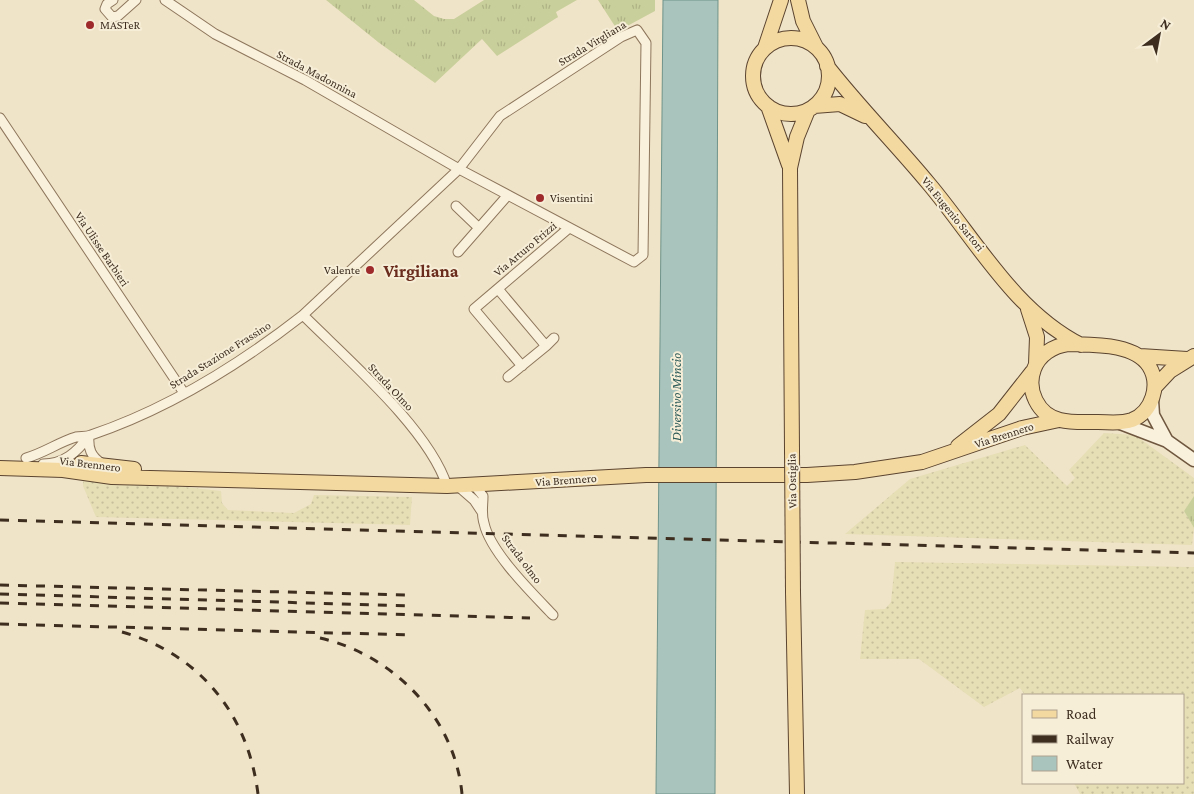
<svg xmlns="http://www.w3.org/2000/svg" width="1194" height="794" font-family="'Crimson Pro',serif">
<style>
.farmland{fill:url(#farmland-dots)}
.grass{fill:url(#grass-tufts)}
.water{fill:#a9c4bc;stroke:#6f938a}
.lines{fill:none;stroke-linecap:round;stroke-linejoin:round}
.street-casing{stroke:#8d765c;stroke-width:11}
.secondary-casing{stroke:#6f573f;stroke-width:15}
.primary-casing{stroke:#5b4430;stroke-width:16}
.street{stroke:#faf1dc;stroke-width:9}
.secondary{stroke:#faf1dc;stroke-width:12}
.primary{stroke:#f3d9a0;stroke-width:14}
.rail{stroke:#3d2e20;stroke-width:3;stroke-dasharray:9 9;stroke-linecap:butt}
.primary-bridge-casing{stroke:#5b4430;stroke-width:16;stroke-linecap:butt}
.primary-bridge{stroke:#f3d9a0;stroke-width:14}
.poi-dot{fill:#9e2a2b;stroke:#f7eed8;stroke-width:2}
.labels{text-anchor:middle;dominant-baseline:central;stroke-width:4;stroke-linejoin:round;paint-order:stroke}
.poi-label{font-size:12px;fill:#3d2e20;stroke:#f7eed8;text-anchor:start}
.street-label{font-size:12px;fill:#3d2e20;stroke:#f7eed8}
.water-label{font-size:14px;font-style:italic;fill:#2f5d5a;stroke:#f7eed8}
.district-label{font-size:18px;font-weight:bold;fill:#6b2e1e;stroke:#f7eed8}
</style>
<defs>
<pattern id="farmland-dots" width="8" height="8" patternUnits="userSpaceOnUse" patternTransform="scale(1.25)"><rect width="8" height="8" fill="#e6deb5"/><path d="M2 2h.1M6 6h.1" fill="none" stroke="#c6bf9b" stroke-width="1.8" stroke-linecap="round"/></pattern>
<pattern id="grass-tufts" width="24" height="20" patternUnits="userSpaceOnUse" patternTransform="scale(1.25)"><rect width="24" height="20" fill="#c9cf9b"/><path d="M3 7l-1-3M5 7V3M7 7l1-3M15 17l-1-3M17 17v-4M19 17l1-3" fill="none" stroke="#aeb285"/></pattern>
</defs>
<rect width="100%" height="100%" fill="#f0e4c8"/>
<path class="farmland" d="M1104,433L1135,435L1194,478V496L1184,511L1194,528L1192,545L845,534L910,479L1025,445L1067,486L1075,478L1069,470Z
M83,476L221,491L222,503L228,510L294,513L311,504L314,495L412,497L410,525L96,517L83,486Z
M895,562L1194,567V794H1080L1074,783H1183V695H1025L1020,688L984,707L919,659H860L865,610L885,609L891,602Z"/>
<path class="grass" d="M326,0H414L434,16L444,19H454L484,0H577L556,12L558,17L497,56L482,39L435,83L378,42Z
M598,0H655V11L618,31Z
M1194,496V528L1184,511Z"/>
<path class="water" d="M663,0H718L715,794H656Z"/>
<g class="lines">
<defs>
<path id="street" d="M113,0L107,4L105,9L112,17L118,16L136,0
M0,118L184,393
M456,206L479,228
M458,252L508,195
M498,289L546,346L508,377
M303,315C347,359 429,429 447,486
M546,346L554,338
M522,366L474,309L569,228
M89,436C88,449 91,456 101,463
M26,458C44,453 59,442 76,437C81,436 86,437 91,435C168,409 239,365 303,315L459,169L500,116L621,37L637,30L646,43L643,255L634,262L459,169L305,80L215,34L165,0
M43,464C64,464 77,452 89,436
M474,485L483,496C483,506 481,514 484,523C490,552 533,594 553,615
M458,486L474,500L482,512"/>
<path id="secondary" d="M1152,400L1153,415L1167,441
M1120,423L1167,441L1194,460"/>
<path id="primary" d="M798,0L803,21L816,47
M753 76a38 38 0 1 1 76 0a38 38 0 1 1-76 0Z
M765,48L781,0
M827,66C859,107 896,144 929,184C976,240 1014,311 1081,345
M768,106L789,165
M814,106L840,104L865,116
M1028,309L1037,337L1036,364
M1068,344C1093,345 1134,343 1149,366C1161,385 1152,412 1132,420C1121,424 1109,422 1098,422C1085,422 1072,423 1060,420C1038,415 1026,390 1034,369C1039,355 1053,346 1068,344Z
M1140,356L1187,359
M1155,387L1170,371L1194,356
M958,446L999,414L1032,372
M792,450L790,168L797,137L808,110
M81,463L134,469
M0,468L63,470L112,477L447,486L646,475H807L855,472L922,462L1022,428L1059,420
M793,592L797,794"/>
</defs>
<use href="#street" class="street-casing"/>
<use href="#secondary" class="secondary-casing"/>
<use href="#primary" class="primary-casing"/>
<use href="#street" class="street"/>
<use href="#secondary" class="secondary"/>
<use href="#primary" class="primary"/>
<path class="rail" d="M0,520L1194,553
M0,585L406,595
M0,594L413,606
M0,603L530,618
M0,624L412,635
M122,632C200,654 248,714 258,794
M320,638C394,655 455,718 462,794"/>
<defs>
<path id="primary-bridge" d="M792,450L793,592"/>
</defs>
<use href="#primary-bridge" class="primary-bridge-casing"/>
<use href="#primary-bridge" class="primary-bridge"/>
</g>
<g class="poi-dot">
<circle cx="90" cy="25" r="5"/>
<circle cx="540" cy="198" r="5"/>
<circle cx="370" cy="270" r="5"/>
</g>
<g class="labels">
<g class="poi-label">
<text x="100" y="25">MASTeR</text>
<text x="550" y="198">Visentini</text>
<text x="360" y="270" text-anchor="end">Valente</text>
</g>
<g class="street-label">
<text transform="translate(592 43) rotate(-31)">Strada Virgliana</text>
<text transform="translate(317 74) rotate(28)">Strada Madonnina</text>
<text transform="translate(953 214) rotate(51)">Via Eugenio Sartori</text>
<text transform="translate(102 249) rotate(56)">Via Ulisse Barbieri</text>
<text transform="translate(525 249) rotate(-40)">Via Arturo Frizzi</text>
<text transform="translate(220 355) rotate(-32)">Strada Stazione Frassino</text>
<text transform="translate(391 387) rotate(47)">Strada Olmo</text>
<text transform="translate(1004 435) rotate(-18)">Via Brennero</text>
<text transform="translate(90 464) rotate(7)">Via Brennero</text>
<text transform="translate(566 480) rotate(-4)">Via Brennero</text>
<text transform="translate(792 481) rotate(-91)">Via Ostiglia</text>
<text transform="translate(522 559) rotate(53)">Strada olmo</text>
</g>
<g class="water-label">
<text transform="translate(676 397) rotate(-90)">Diversivo Mincio</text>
</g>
<g class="district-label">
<text x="421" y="271">Virgiliana</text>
</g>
</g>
<rect x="1022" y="694" width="162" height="90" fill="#f7eed8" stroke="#ada18e"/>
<rect x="1032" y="710" width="25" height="8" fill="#f3d9a0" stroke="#ada18e"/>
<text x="1066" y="719" font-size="15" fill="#3d2e20">Road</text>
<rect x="1032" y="735" width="25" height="8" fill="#3d2e20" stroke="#ada18e"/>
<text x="1066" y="744" font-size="15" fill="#3d2e20">Railway</text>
<rect x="1032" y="756" width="25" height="15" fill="#a9c4bc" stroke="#ada18e"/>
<text x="1066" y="769" font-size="15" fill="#3d2e20">Water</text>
<g transform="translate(1159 35) rotate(32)" stroke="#f7eed8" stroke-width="4" paint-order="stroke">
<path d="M0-4L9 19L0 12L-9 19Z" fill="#3d2e20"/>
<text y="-8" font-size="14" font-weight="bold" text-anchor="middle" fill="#3d2e20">N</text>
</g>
</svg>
